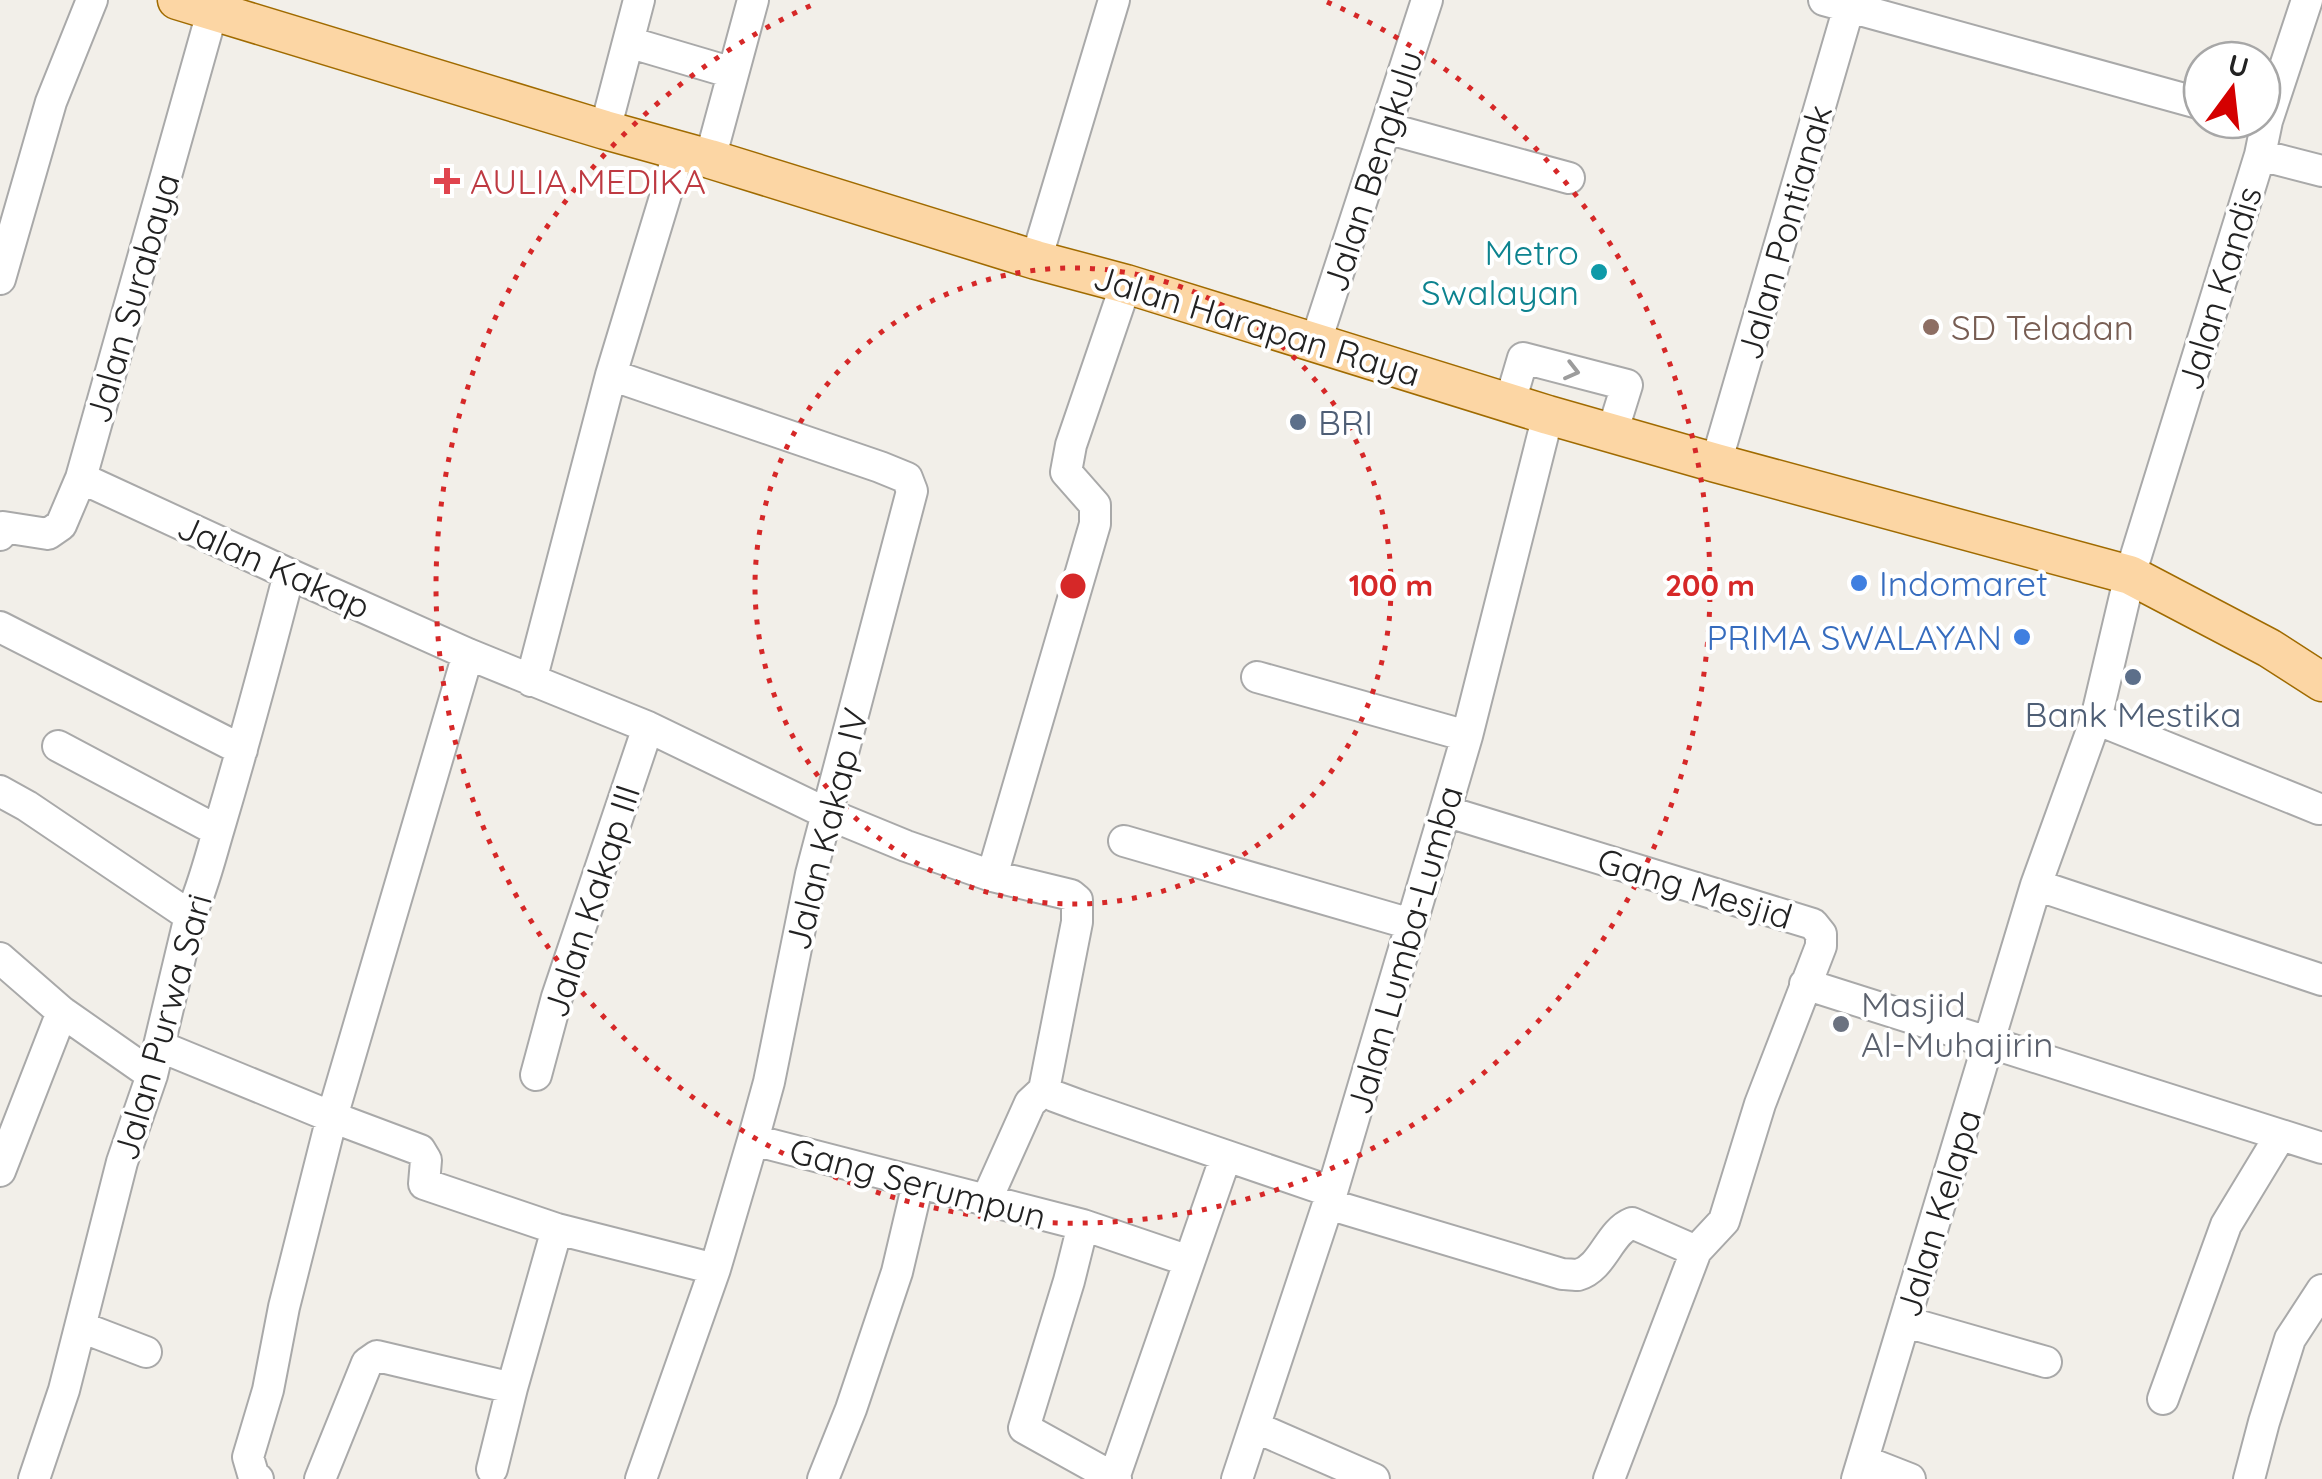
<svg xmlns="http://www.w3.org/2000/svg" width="2322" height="1479" font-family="Quicksand,sans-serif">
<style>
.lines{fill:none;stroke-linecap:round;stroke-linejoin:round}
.minor-casing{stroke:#a9a9a9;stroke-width:34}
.major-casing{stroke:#a06b00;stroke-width:41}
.minor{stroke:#fff;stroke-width:30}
.major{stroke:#fcd6a4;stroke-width:38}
.oneway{stroke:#9c9c9c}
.ring{fill:none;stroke:#d62828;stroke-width:5;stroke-dasharray:5 10}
.health-dot{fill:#e0444e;stroke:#fff;stroke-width:4}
.culture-dot{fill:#0f9aa8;stroke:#fff;stroke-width:4}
.education-dot{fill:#8d6e63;stroke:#fff;stroke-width:4}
.service-dot{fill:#5c6f8a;stroke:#fff;stroke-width:4}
.shop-dot{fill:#3f7fe0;stroke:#fff;stroke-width:4}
.worship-dot{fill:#6b7280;stroke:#fff;stroke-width:4}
.labels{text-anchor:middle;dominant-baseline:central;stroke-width:8;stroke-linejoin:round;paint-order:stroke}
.street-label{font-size:35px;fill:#222;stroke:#fff}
.health-label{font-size:35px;fill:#be3a42;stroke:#fff;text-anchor:start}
.culture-label{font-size:35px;fill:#0d838f;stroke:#fff;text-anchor:end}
.education-label{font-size:35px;fill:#785e54;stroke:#fff;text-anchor:start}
.service-label{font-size:35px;fill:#4e5e75;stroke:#fff;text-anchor:start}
.shop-label{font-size:35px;fill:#366cbe;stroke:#fff;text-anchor:start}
.worship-label{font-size:35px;fill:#5b616d;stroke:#fff;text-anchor:start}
.centre{fill:#d62828;stroke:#fff;stroke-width:5}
.ring-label{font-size:30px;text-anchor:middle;font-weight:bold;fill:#d62828;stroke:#fff;stroke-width:8;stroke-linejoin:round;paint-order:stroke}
</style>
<rect width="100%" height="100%" fill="#f2efe9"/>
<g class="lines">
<defs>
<path id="minor" d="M1824,0L2202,104
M628,42L733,73
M1386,128L1569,178
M605,130L639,0
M2260,155L2322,171
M710,159L753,0
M1036,260L1114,0
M0,279L51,102L92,0
M1316,341L1427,0
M611,375L880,467L907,478L912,491L811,874L769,1082L753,1140L715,1269L641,1479
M1510,402L1523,358L1627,385L1612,433
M1716,463L1851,0
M81,478L289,574L468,654L648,727L828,814L906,846L992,876L1071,895L1077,900V922L1044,1090L1054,1096L1081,1106L1332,1192
M0,535L3,527L48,534L61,525L81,478L213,9L218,0
M0,627L242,750
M1257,677L1467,736
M531,681L611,375L679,151
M2096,719L2319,809
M58,746L218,831
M0,791L27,806L190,916
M1445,811L1813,924L1821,934V946L1760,1104L1724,1221L1696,1251L1609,1479
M1124,841L1411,924
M992,876L1095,524V505L1066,472L1071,445L1126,284
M2036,885L2322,980
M0,958L62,1012L152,1075
M1805,984L2322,1148
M159,1046L332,1117L420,1150L426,1160L424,1184L557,1229L715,1269
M536,1075L557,997L648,727
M753,1140L1083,1225
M0,1171L62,1012
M986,1201L1030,1103L1044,1090
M1328,1204L1562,1274C1563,1274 1577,1275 1578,1275C1603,1268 1609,1232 1632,1223L1696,1251
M1906,1322L2046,1362
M81,1327L146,1352
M2163,1399L2226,1225L2280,1136
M1255,1427L1374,1479
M1864,1461L1910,1479
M492,1469L512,1388L557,1229
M1114,1478L1226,1156
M34,1479L64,1390L122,1162L152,1075L190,916C203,888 210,858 219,828C244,744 267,659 289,574
M258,1479L253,1474L248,1457L268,1390L284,1307L332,1117L468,654
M320,1479L367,1363L377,1356L512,1388
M823,1479L851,1409L897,1272L918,1183
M1116,1479L1024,1428L1069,1281L1083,1225L1189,1261
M1237,1479L1332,1192L1445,811L1467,736L1548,415
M1857,1479L2036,885L2096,719L2130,575L2260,155L2267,121L2307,0
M2249,1479L2264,1422L2290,1339L2322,1290"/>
<path id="major" d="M177,0L605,130L710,159L1036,260L1126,284L1548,415L1716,463L2130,575L2269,648L2322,682"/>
</defs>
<use href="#minor" class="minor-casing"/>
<use href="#major" class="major-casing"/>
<use href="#minor" class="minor"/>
<use href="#major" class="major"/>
</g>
<defs><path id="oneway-chevron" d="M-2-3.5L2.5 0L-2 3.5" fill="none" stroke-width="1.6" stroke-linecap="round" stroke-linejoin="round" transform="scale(2.5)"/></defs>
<use class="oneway" href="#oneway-chevron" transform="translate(1572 371) rotate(14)"/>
<g class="ring">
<circle cx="1073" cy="586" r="318"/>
<path d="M1327 2A637 637 0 1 1 819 2"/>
</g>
<path class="health-dot" d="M442 166h10v10h10v10h-10v10h-10v-10h-10v-10h10z"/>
<circle class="culture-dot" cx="1599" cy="272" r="10"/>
<circle class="education-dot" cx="1931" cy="327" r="10"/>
<g class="service-dot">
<circle cx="1298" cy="422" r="10"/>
<circle cx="2133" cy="677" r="10"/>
</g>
<g class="shop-dot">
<circle cx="1859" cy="583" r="10"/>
<circle cx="2022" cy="637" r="10"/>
</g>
<circle class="worship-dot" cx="1841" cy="1024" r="10"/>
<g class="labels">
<g class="street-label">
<text transform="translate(1372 171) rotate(-72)">Jalan Bengkulu</text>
<text transform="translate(1784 232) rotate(-74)">Jalan Pontianak</text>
<text transform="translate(2219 288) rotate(-73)">Jalan Kandis</text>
<text transform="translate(132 298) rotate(-74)">Jalan Surabaya</text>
<text transform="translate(1257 325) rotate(17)">Jalan Harapan Raya</text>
<text transform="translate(274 566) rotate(24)">Jalan Kakap</text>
<text transform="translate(826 829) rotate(-76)">Jalan Kakap IV</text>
<text transform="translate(1695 888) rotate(17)">Gang Mesjid</text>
<text transform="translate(591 901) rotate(-72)">Jalan Kakap III</text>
<text transform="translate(1404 950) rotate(-74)">Jalan Lumba-Lumba</text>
<text transform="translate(162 1027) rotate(-74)">Jalan Purwa Sari</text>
<text transform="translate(918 1183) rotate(15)">Gang Serumpun</text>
<text transform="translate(1938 1213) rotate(-73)">Jalan Kelapa</text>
</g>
<g class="health-label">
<text x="470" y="181">AULIA MEDIKA</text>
</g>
<g class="culture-label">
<text x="1579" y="252">Metro<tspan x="1579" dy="40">Swalayan</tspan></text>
</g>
<g class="education-label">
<text x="1951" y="327">SD Teladan</text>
</g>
<g class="service-label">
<text x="1318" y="422">BRI</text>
<text x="2133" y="714" text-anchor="middle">Bank Mestika</text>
</g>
<g class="shop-label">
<text x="1879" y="583">Indomaret</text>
<text x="2002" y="637" text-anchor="end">PRIMA SWALAYAN</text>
</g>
<g class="worship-label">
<text x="1861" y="1004">Masjid<tspan x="1861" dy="40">Al-Muhajirin</tspan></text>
</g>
</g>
<circle cx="1073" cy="586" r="15" class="centre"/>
<g class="ring-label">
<text x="1391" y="596">100 m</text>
<text x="1710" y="596">200 m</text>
</g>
<g transform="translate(2232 90) rotate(15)"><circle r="48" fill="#ffffff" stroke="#a7a7a7" stroke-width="2.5"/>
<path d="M0-8L18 38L0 25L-18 38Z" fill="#d40000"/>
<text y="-15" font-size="28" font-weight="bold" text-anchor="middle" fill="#222222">U</text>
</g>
</svg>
